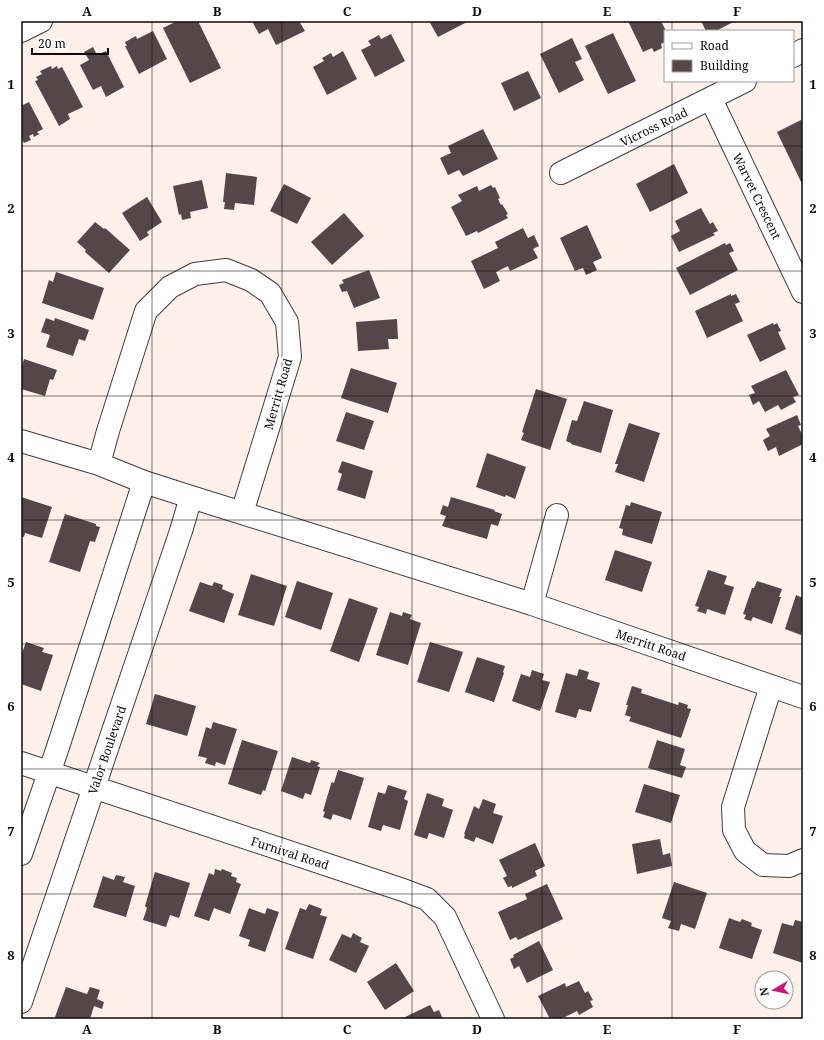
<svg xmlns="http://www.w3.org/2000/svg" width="824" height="1040" font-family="'Noto Serif',serif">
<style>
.building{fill:#554749}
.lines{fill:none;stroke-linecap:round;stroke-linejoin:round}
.minor-casing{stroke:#3e3e3e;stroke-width:24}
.minor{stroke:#fff;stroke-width:22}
.grid{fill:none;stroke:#0b0b0b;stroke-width:1;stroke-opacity:0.55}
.labels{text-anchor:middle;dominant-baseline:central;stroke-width:4;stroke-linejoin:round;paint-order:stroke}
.street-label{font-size:12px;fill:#0b0b0b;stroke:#fff}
.neatline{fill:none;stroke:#0b0b0b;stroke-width:1.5}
.grid-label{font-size:13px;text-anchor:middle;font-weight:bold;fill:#0b0b0b}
</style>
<rect width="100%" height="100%" fill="#fff0ea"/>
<path class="building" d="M177,21H198L221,68L190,83L163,28Z
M252,21H299L305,31L276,45L268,29L259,34Z
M429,21H469L438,37Z
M628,21H661L666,31L665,42L661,44L662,48L654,52L652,48L643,52Z
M701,21H735L716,31H706Z
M153,31L167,59L139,74L125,46H127L125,42L136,36L137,39Z
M613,33L636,81L608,94L585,46Z
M391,34L405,61L375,77L361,50L371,45L368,41L379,35L381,39Z
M572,38L582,59L575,62L584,80L559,93L540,54Z
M93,47L97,55L106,51L124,87L106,97L101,86L93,90L80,65L89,60L84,52Z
M343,51L357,79L327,95L313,67L324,61L322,58L331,53L333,57Z
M51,66L52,69L57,66L58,69L62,67L83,107L68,114L70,119L59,126L35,81L38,80L36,77L42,74L40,71Z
M528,71L541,98L514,111L501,83Z
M21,101L23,105L29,102L43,129L37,132L39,134L34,137L33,134L29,136L31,140L24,143L22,139L21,140Z
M803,119V186L777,132Z
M483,129L498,159L463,176L459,170L448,175L440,158L451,153L448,146Z
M674,164L688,193L650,212L636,184Z
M226,173L257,177L254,205L235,203L234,210L224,209L225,202H223Z
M202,180L208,208L190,212L191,218L182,220L181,214L179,215L173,186Z
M284,184L311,198L297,224L270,211Z
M491,185L493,188L495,187L500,198L498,199L501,205L502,204L508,214L506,215L508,218L478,233L477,231L466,236L451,207L462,201L458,195L477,186L479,191Z
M147,197L162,222L147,232L149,235L140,241L122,213Z
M701,208L710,224L713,222L718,231L713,233L715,235L679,252L671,236L680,231L675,221Z
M344,213L364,236L332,265L311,242Z
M95,222L104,229L105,228L130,250L109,273L85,252L86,250L77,242Z
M587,225L602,258L593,262L597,270L586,275L583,268L575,271L560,238Z
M523,228L528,238L534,235L539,246L533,249L538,258L510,271L508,266L496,272L500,281L484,289L471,261L498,248L495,242Z
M725,243L726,245L730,243L734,251L729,253L738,270L690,295L676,268Z
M369,270L380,298L354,308L347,291L342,292L339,285L344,283L342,280Z
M56,272L104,288L93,320L42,303L49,280L53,282Z
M731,294V296L736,294L740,302L735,304L743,321L707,338L695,311Z
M46,318L54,321L55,318L89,330L85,341L79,339L73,356L46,347L50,335L41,332Z
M397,319L398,339H388L389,349L358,351L356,322Z
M773,323L774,325L777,323L781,331L778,332L786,349L760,362L747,335Z
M24,359L57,370L53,380L50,379L45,396L21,389V369Z
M351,368L397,383L388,413L341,398Z
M786,370L799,395L793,397L796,402L781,410L778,405L765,412L759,401L753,405L749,395L755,393L751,386Z
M536,389L567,399L550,450L521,440L524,433L522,432Z
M584,401L613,410L601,453L571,444V443L566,441L572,420L577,421Z
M346,412L374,421L364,450L336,441Z
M797,415L801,425L798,426L803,436V444L779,456L776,447L768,451L763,440L770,436L766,429Z
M629,423L660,433L644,482L615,472L618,464H615Z
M487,453L526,467L515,499L506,495L505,497L476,487Z
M342,461L373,471L365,499L337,490L342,474L338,472Z
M21,497L52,507L42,538L25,533L24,537L21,536Z
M451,497L495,510L494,511L502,514L498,526L491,524L487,539L442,526L446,516L440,514L443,505L448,507Z
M631,502L662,512L652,544L622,535L623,529L619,528L626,505L630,506Z
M65,514L96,524V526L100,527L95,542L90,541L80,572L49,562Z
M615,550L652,562L642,592L605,580Z
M708,570L727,576L724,584L734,587L725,615L707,609L706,614L697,611L699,607L695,606Z
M251,574L287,586L274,626L238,615Z
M297,581L333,593L321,630L285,617Z
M757,581L782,589L779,597H781L772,624L753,617L751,621L744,619L746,615L743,614L752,588H754Z
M200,582L212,586L214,582L223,585L222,589L234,594L224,623L189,611Z
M796,595L803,598V628L801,635L785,629Z
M349,598L378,608L359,662L330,651Z
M390,612L402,616L403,612L412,615L410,619L421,623L408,665L376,655Z
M26,642L44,648L42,652L53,655L41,691L21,684V656Z
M430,642L463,652L449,692L417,682Z
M477,657L505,666L503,672L504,673L494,702L465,692Z
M579,669L589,672L587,679L600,683L591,712L579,709L576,718L555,712L566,673L577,676Z
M532,670L544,674L542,680L550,682L540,711L512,701L521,674L530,677Z
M632,686L642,689L641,693L678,705L679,702L688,705L687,708L691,709L681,738L629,721L631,717L625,715L628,705H626Z
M155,694L196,706L187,736L146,724Z
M213,722L237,729L225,765L216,762L215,766L205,763L207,758L198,756L206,727L211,729Z
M242,740L278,751L265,791L263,790L261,795L228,784Z
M657,740L685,749L680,765L686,767L682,778L648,768Z
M292,757L310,763L311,760L320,763L317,766L320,767L311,795L305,793L303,799L281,791Z
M338,770L364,778L351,820L333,814L331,820L323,817L325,812L323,811L331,784L332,782L334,783Z
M644,784L680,795L671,823L635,812Z
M388,785L407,791L404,799L408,801L400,830L383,825L381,831L368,827L378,792L385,794Z
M427,793L444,799L442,806L453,810L444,838L429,833L427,839L414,835Z
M483,799L496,804L493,813L503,816L493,844L476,837L474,842L464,838L465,834H464L474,806L479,809Z
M660,839L663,855L670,853L672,866L637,874L632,844Z
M535,843L545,866L535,871L537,876L512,888V886L508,887L503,878L507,876L499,860Z
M215,869L221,871L222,869L232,873L231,876L237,878L236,882L241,884L230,914L214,908L209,921L194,916L209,873L214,875Z
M155,872L190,883L179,918L170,915L166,927L143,920L147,908L145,906Z
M116,875L125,877L123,882L135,886L126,917L93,907L103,876L114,880Z
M674,882L707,893L695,929L681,924L679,931L668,928L671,921L662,918Z
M547,884L563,919L518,940L516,937L510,940L498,912L527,899L525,894Z
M309,904L322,909L320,915L327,917L313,959L285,949L300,908L306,910Z
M249,908L265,914L267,908L279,912L265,952L248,946L250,940L239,936Z
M729,918L740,922L742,919L752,923L751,926L762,930L752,959L719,948Z
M795,920L803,922V963L773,953L782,923L793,926Z
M353,933L362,938L360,942L369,946L356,973L329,960L342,934L351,938Z
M539,941L553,970L527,983L519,966L514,969L510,959L514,957L513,955Z
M396,963L414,991L385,1010L367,982Z
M579,981L585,993L588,991L593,1000L590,1001L593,1007L579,1015L577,1011L561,1019H550L538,996L565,983L566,987Z
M66,987L87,994L90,987L100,990L97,999L104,1002L102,1009L94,1006L90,1019H60L55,1017Z
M430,1005L434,1012L439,1010L443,1019H401Z"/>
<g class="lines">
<defs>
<path id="minor" d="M21,31L41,21
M793,56L803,50
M711,99L803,292
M561,173L745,81
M21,441L99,464L144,482L191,497L532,604L803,697
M99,464L108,431L146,311L170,287L195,274L226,270L251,280L270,293L287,322L290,357L242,513
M532,604L557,515
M771,686L733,807L734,830L745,851L763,865L789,866L803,860
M21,763L403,890L427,899L445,917L493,1019
M21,854L57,750L144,482
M21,1002L181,531L191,497"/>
</defs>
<use href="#minor" class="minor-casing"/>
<use href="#minor" class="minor"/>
</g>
<path class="grid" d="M152,21V1019M282,21V1019M412,21V1019M542,21V1019M672,21V31M672,81V1019M21,146H803M21,271H803M21,396H803M21,520H803M21,644H803M21,769H803M21,894H803"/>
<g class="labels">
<g class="street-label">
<text transform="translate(654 127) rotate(-26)">Vicross Road</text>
<text transform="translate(757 196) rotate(64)">Warvet Crescent</text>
<text transform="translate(278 394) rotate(-74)">Merritt Road</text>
<text transform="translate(651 645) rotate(19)">Merritt Road</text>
<text transform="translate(107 750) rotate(-71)">Valor Boulevard</text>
<text transform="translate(290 853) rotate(18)">Furnival Road</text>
</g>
</g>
<rect width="824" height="1040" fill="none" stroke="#ffffff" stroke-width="44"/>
<rect x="664" y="30" width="130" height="52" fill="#ffffff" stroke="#9d9d9d"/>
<rect x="672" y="43" width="20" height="6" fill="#ffffff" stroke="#9d9d9d"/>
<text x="700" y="50" font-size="12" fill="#0b0b0b">Road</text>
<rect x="672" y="60" width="20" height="12" fill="#554749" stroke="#9d9d9d"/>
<text x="700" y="70" font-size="12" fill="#0b0b0b">Building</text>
<g transform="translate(774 990) rotate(261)"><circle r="19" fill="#ffffff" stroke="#9d9d9d"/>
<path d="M0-3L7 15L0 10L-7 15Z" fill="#c8177c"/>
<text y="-6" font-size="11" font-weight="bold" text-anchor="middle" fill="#0b0b0b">N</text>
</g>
<path d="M32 48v6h76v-6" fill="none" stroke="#0b0b0b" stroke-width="2"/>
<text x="38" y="48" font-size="12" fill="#0b0b0b" stroke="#ffffff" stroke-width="3" paint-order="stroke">20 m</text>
<rect x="22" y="22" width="780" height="996" class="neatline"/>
<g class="grid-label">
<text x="87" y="16">A</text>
<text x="217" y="16">B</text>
<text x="347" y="16">C</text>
<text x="477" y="16">D</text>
<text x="607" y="16">E</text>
<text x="737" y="16">F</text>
<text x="11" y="89">1</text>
<text x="813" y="89">1</text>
<text x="11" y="213">2</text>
<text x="813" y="213">2</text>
<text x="11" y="338">3</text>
<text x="813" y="338">3</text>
<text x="11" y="462">4</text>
<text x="813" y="462">4</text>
<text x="11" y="587">5</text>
<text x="813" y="587">5</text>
<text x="11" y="711">6</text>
<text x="813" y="711">6</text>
<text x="11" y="836">7</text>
<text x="813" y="836">7</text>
<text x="11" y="960">8</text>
<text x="813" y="960">8</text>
<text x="87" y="1034">A</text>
<text x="217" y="1034">B</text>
<text x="347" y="1034">C</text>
<text x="477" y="1034">D</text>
<text x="607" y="1034">E</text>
<text x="737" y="1034">F</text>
</g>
</svg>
